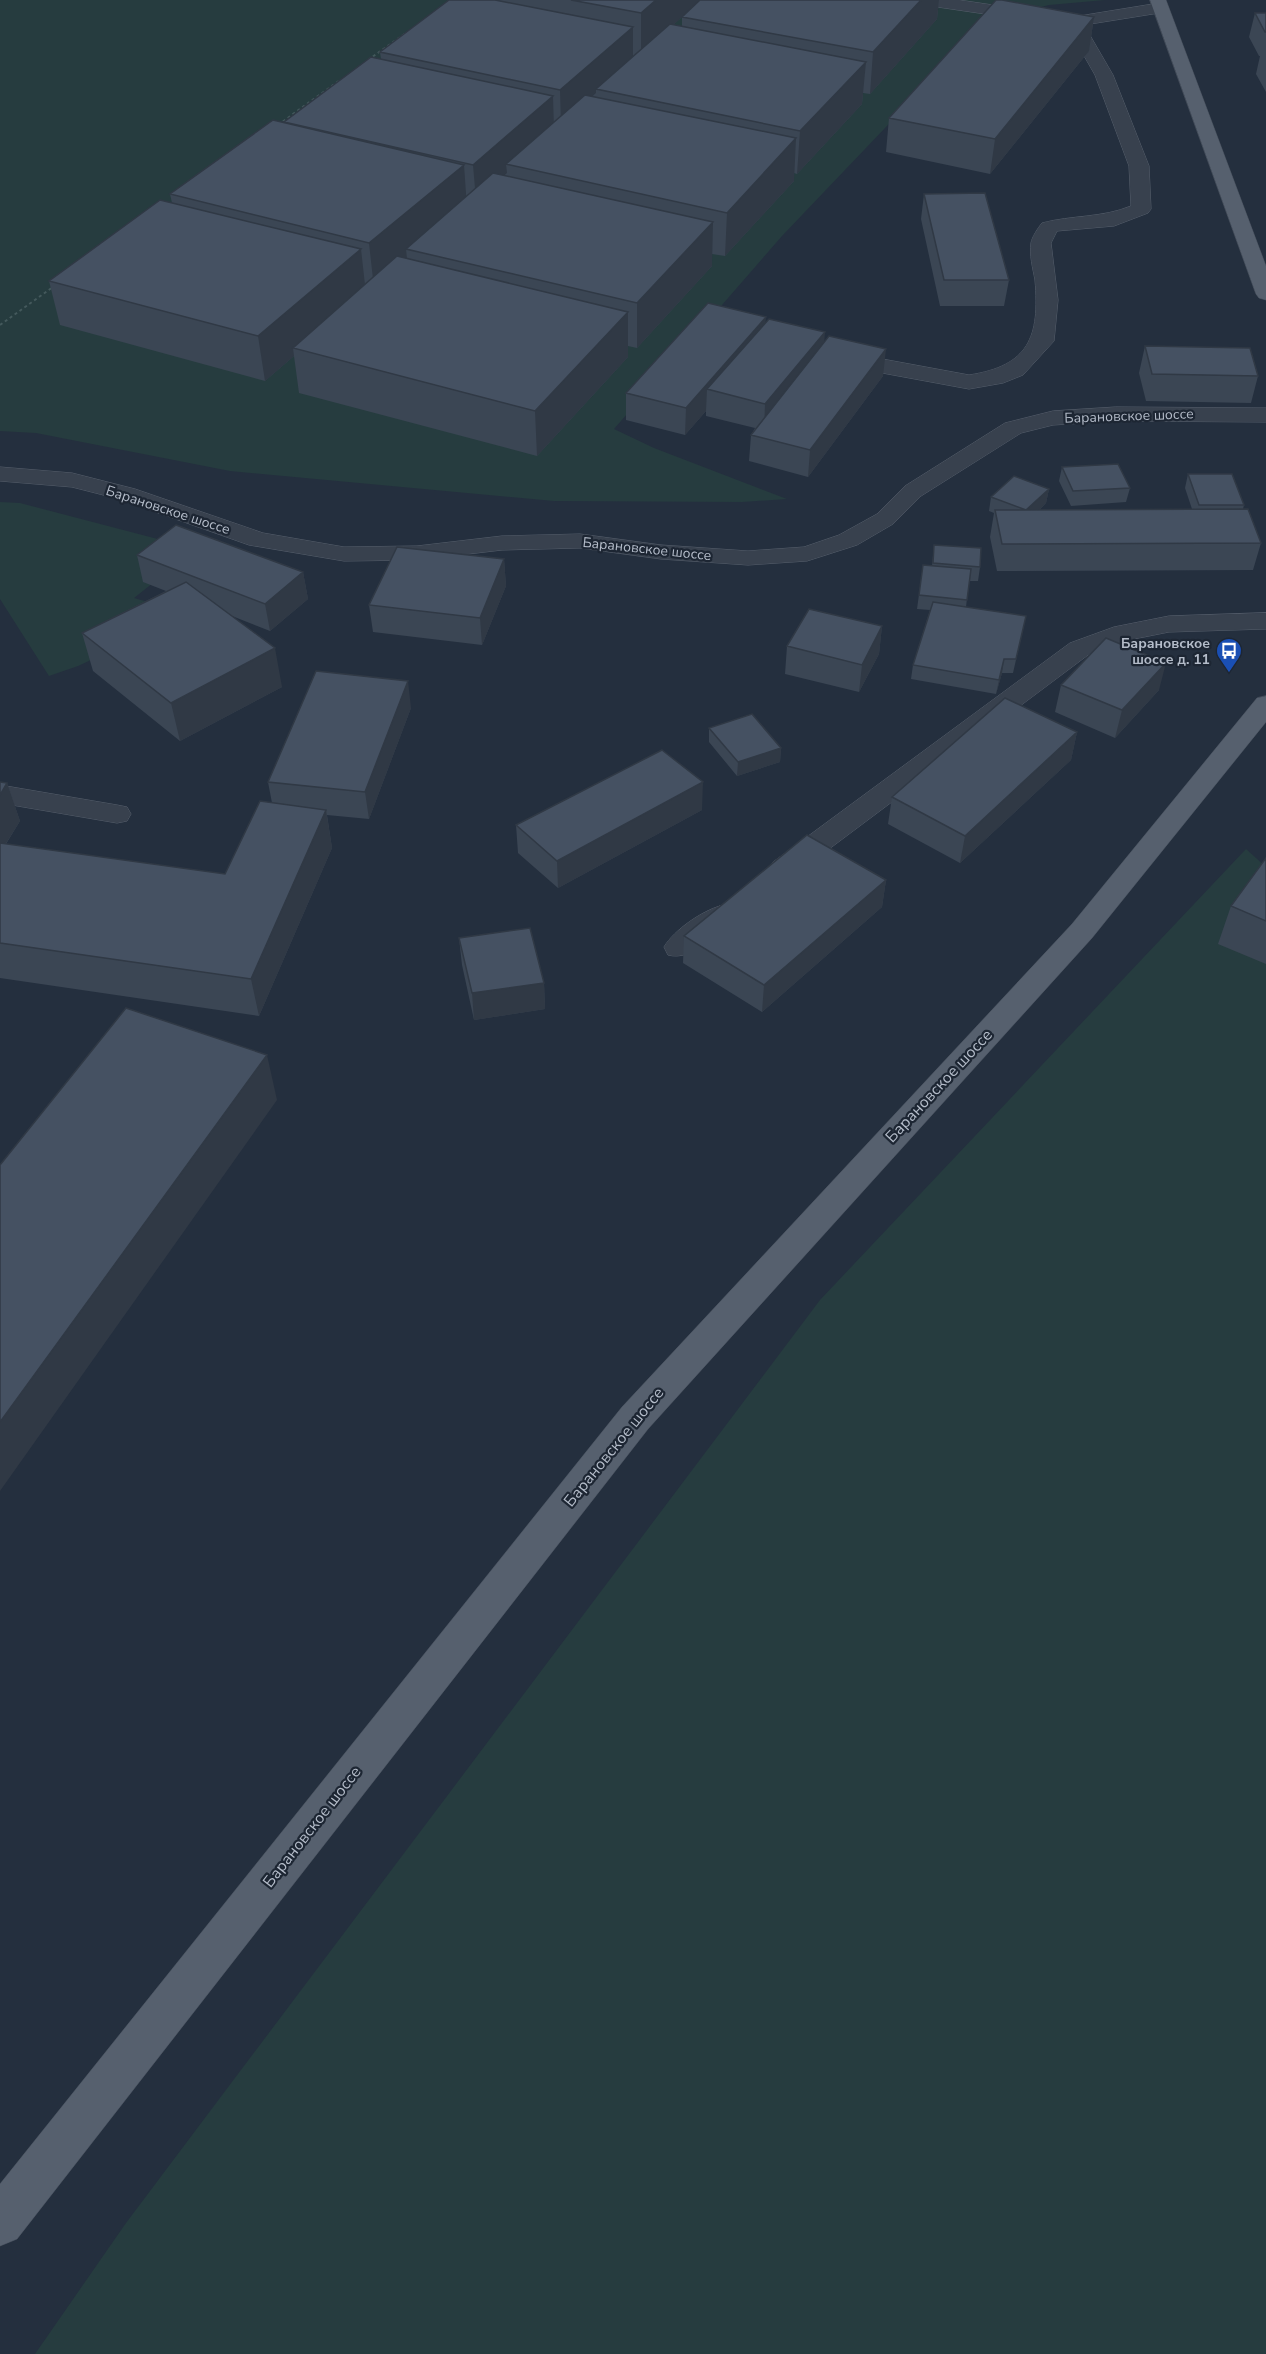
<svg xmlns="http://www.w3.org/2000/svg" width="1266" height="2354" font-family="'Nunito Sans',sans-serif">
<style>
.green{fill:#263c3f}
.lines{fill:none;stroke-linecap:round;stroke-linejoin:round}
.minor-casing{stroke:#565f6c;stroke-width:1}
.major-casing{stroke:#414a57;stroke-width:1}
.path{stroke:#44595c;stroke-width:2;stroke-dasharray:3 3;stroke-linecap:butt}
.minor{fill:#38414e;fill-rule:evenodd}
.major{fill:#56606e;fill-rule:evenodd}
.wall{fill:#3b4654;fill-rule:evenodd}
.shaded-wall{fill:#303945}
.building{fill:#455162;stroke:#303945;stroke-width:1.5}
.labels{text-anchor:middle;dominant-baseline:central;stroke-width:4.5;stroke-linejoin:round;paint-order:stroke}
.far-street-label{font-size:14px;fill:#b4bcc9;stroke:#1d2633}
.far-poi-label{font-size:14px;font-weight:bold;fill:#b4bcc9;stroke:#1d2633;text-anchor:end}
.street-label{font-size:16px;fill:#b4bcc9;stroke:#1d2633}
</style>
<rect width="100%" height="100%" fill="#242f3e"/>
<path class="green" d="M0,0H1105L1049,5L988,20L782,236L614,429L654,448L787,499L742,502L554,501L230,471L36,433L0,431Z
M0,502L20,503L196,549L134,598L190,614L78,666L49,676L0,599Z
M1246,849L1266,867V2354H35L126,2223L820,1300Z"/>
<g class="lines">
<defs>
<path id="minor" d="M916,0H959L1073,17L1159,3L1168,8L1159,13L1084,25L1113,75L1149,166L1151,209L1148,213L1114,226L1057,231L1051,243L1058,300L1054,341L1023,375L1003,383L969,389L839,365L831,363L828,358L831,353L839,351L969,375C1029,366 1040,337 1035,280C1033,269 1029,254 1031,243C1032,237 1038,228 1042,223C1072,215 1102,218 1131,206L1129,166L1095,75L1067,26L924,5Z
M1116,407L1266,408V422L1116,421L1053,425L1021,433L921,496L893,524L857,545L807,561L748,565L661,559L580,548L502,550L417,560L344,561L249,545L119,499L72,487L0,481V467L72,473L135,489L263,533L344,547L417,546L502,536L580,534L661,545L748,551L804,547L839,535L877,514L905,486L1005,423L1053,411Z
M1266,613V629L1169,632L1129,640L1088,655L793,876L783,879L773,876L769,869L773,862L1070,643L1114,627L1169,616Z
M0,785L117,805L127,807L131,814L127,821L117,823L0,803Z
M720,906L730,909L735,916L730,923C712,937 692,961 668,955L664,947C674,930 702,911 720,906Z"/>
<path id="major" d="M1150,0H1166L1266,266V300L1259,298L1256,294Z
M1266,696V722L1092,938L648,1429L17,2239L0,2246V2184L622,1407L1072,924L1257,698Z"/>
</defs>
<use href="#minor" class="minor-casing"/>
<use href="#major" class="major-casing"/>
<path class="path" d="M368,60L406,33
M278,125L340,80
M0,325L53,287"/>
<use href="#minor" class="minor"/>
<use href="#major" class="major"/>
</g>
<path class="wall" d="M449,0H939L937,19L870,94L863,93L862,104L797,174L794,173V181L725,256L712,254V266L637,348L628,346V357L537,456L299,393L294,356L265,381L60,325L49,281L172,203L170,194L284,123L381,59L380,52ZM682,17V27L673,25Z
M1255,13H1266V92L1256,74L1260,56H1259L1249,37Z
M1094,17L1089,51L990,174L886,152L889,118Z
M924,194L1009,280L1004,306H940L921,219Z
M765,323L824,342L883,376L808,477L749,461L751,435L755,428L706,416V411L685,435L626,420V393Z
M1145,346L1258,376L1251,403L1146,401L1139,373Z
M1062,467L1130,488L1126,502L1071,506L1059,481Z
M1188,474L1244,505L1243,509L1261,543L1253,570L997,571L990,537L994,513L989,511L991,497L1049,489L1046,503L1039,510L1192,509L1185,488Z
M934,545L980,567L978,581H969L966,607L1026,616L1013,673H1002L996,694L911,679L913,665L930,610L917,609L923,565L932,566Z
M137,555L303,572L308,599L270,631L232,616L282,687L180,741L93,671L82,633L166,591L143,582Z
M504,559L506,586L482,645L373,632L369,605Z
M882,626L879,654L859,692L785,674L787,646Z
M1061,685L1159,690L1115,738L1055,712Z
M411,708L369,819L327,815L332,848L259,1016L0,978V782L7,783L20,821L6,844L225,874L272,803L268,782Z
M709,728L781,748L780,762L737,776L709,742Z
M1077,732L1071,760L960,863L888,824L892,797Z
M702,810L558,888L518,853L516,825Z
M1266,858V964L1218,944L1231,906Z
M886,880L882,907L762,1012L683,963L684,936Z
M459,938L544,983L545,1009L474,1020L462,965Z"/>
<path class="shaded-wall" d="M656,0H701L641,54V13Z
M921,0H939L937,19L870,94L873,52Z
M1094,17L1089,51L990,174L995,139Z
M633,27V61L596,89V93L561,124L560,90Z
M866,62L862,104L797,174L800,131Z
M553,96L554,130L506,164L507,173L476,200L473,165Z
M796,138L794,181L725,256L727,213Z
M464,165L467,208L406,249L407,259L374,288L369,243Z
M713,222L712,266L637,348V303Z
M361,249L366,294L293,348L294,356L265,381L258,336Z
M628,312V357L537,456L535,411Z
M766,317L764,343L707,389L706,411L685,435L686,408Z
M825,332L823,358L764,431L765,404Z
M886,349L883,376L808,477L810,450Z
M1049,489L1046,503L1024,524L1026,510Z
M504,559L506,586L482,645L480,618Z
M303,572L308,599L270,631L265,604Z
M882,626L879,654L859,692L862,665Z
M275,648L282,687L180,741L171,703Z
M1004,659L1002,673L996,694L999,680Z
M1166,663L1159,690L1115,738L1122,710Z
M408,681L411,708L369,819L365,792Z
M1077,732L1071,760L960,863L965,836Z
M781,748L780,762L737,776L738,762Z
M703,782L702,810L558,888L557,861Z
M7,783L20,821L0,853V795Z
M326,810L332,848L259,1016L251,979Z
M886,880L882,907L762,1012L764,985Z
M544,983L545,1009L474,1020L472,993Z
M267,1055L277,1100L0,1491V1422Z"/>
<path class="building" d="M449,0H495L633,27L560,90L380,52Z
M571,0H656L641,13Z
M700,0H921L873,52L682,17Z
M996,0H1002L1094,17L995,139L889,118Z
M1255,13H1266V32H1265Z
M670,24L866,62L800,131L596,89Z
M371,57L553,96L473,165L284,122Z
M585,95L796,138L727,213L506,164Z
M273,120L464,165L369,243L170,194Z
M493,173L713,222L637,303L406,249Z
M985,193L1009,280H944L924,194Z
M160,200L361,249L258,336L49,281Z
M397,256L628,312L535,411L293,348Z
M708,303L766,317L686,408L626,393Z
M769,319L825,332L765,404L707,389Z
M829,336L886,349L810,450L751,435Z
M1145,346L1250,348L1258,376L1152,374Z
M1118,464L1130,488L1073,491L1062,467Z
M1188,474H1232L1244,505H1199Z
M1014,476L1049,489L1026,510L991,497Z
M1248,509L1261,543L1002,544L995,510Z
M176,525L303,572L265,604L137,555Z
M934,545L981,548L980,567L933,563Z
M397,547L504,559L480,618L369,605Z
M923,565L971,569L967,600L919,595Z
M186,582L275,648L171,703L82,633Z
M933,602L1026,616L1016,659H1004L999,680L913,665Z
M809,609L882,626L862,665L787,646Z
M1106,638L1166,663L1122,710L1061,685Z
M316,671L408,681L365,792L268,782Z
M1005,698L1077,732L965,836L892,797Z
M752,714L781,748L738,762L709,728Z
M662,750L703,782L557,861L516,825Z
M0,782L7,783L0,795Z
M260,801L326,810L251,979L0,943V843L225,874Z
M807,835L886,880L764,985L684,936Z
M1266,858V921L1231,906Z
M530,928L544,983L472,993L459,938Z
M126,1008L267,1055L0,1422V1165Z"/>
<defs>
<symbol id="bus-pin" viewBox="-11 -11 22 30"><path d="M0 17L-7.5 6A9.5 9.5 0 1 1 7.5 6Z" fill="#1a4fb4" stroke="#1d2633"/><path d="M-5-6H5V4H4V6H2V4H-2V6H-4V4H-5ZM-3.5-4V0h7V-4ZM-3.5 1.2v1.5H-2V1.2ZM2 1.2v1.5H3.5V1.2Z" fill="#fff"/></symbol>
</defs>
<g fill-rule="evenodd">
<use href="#bus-pin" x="1214" y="636" width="30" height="40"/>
</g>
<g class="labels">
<g class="far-street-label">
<text transform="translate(1129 416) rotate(-2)">Барановское шоссе</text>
<text transform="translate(168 510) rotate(18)">Барановское шоссе</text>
<text transform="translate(647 549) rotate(6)">Барановское шоссе</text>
</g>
<g class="far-poi-label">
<text x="1210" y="643">Барановское<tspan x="1210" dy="16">шоссе д. 11</tspan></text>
</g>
<g class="street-label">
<text transform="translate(939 1086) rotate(-47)">Барановское шоссе</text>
<text transform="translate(614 1447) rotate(-51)">Барановское шоссе</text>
<text transform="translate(312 1827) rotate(-52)">Барановское шоссе</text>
</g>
</g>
</svg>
